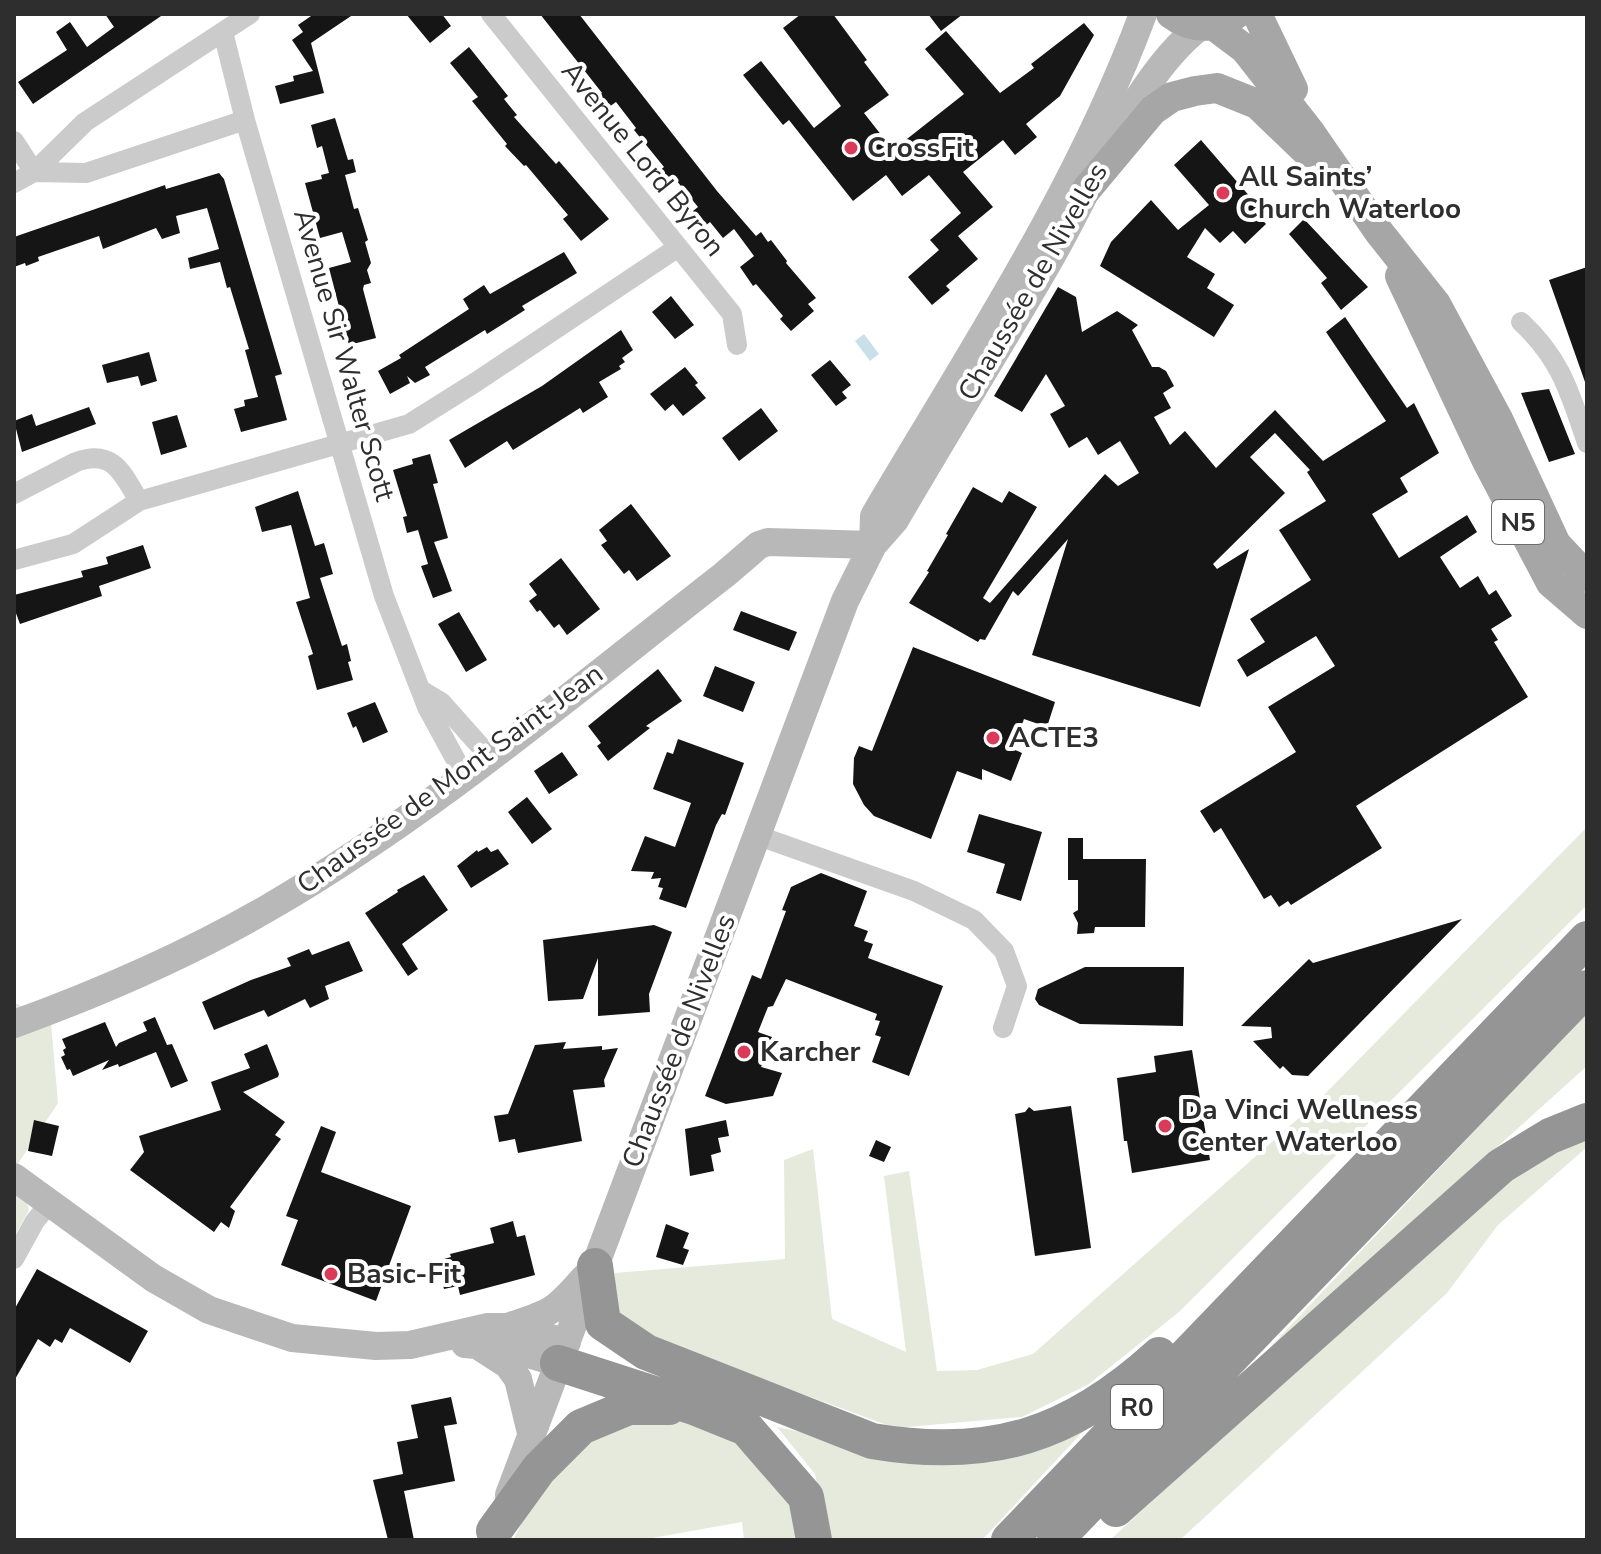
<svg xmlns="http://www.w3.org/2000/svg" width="1601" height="1554" font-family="'Nunito Sans',sans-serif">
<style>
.green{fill:#e5eadc}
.water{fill:#cae0e9}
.building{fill:#151515}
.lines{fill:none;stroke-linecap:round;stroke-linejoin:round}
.street{stroke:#cbcbcb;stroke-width:20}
.secondary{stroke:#b8b8b8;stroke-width:28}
.primary{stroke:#a6a6a6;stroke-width:30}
.highway{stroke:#959595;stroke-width:36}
.poi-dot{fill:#da3b58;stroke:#fff;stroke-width:3}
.labels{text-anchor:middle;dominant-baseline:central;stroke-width:8;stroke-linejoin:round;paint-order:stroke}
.shield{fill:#fff;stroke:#6d6d6d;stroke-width:2}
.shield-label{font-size:26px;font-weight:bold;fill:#2e2e2e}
.poi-label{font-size:28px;font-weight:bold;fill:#2e2e2e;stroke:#fff;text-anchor:start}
.street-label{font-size:28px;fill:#2e2e2e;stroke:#fff}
</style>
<rect width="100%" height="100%" fill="#fff"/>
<path class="green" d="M1587,827V905L1179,1312L1089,1384L1022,1417L895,1428L635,1332L612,1304L615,1273L785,1259L784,1160L813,1149L832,1319L906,1352L884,1176L909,1171L937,1371L977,1370L1033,1354L1318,1101Z
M14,1002L51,1023L58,1103L17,1165L29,1210L14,1238Z
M1587,1012V1066L1240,1379Z
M1587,1135V1147L1498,1225L1447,1293L1180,1540H1110L1516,1167Z
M661,1412L755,1451L790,1503L801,1540H744L742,1522L641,1540H513L555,1459L585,1430Z
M1089,1425L982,1540H828L815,1474L777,1427L939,1460Z"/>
<path class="water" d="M864,334L879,354L870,361L855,341Z"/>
<path class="building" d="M105,14H164L33,104L18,82L67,50L56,32L70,22L87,47L114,27Z
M314,14H354L311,43L324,93L280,104L275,86L294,81L293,76L313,71L292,40L303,32L298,25Z
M406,14H442L451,26L430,43Z
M540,14H579L717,191L756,236L761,232L768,242L771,240L787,261L786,263L816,298L808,304L814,311L791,331L780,319L783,316L756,284L753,286L740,267L754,256L734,229L723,238L710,222L705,226L693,211L698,207L676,180L670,184L659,171L664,167L634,130L636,128L616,102L609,107L599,95L602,93Z
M801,14H833L867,60L864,62L889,95L864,113L893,150L964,94L925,49L946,31L1000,93L1034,68L1031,64L1084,23L1094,35L1060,96L1026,124L1037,137L1015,155L1003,140L963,172L993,207L958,236L978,259L946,286L950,290L932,305L908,277L939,250L930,240L961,213L929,175L902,196L886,175L853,201L789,120L783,125L743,75L761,61L814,128L841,106L783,28Z
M928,14H963L941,31Z
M469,47L508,96L504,99L517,115L514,117L556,164L559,161L609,219L581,241L563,219L568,215L526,165L524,166L505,146L507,144L472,101L478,97L450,63Z
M335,118L348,160L353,159L356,172L345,175L354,209L358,208L368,240L365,242L371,263L367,270L371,283L364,285L363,289L376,338L349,345L329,268L351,262L342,232L320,238L305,183L322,179L321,175L329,173L322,146L317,148L311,125Z
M1201,140L1258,206L1253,210L1266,224L1245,244L1233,231L1220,243L1205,228L1187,257L1215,274L1207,288L1234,305L1214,337L1100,266L1111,242L1151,200L1178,230L1209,205L1174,165Z
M219,173L224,179L282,374L275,376L287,420L241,432L234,409L245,406L244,400L258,397L245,350L249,349L230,287L227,288L220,262L190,269L188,258L219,249L207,208L176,216L180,233L162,239L156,228L103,249L99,236L38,257L39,261L26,266L25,263L14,267V237L165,185L166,189Z
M1304,219L1368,287L1341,310L1321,283L1327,278L1289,234Z
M564,252L577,273L522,306L525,310L487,334L485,330L425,367L430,375L415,383L407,376L410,383L390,394L378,371L401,358L399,355L469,309L463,299L484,285L490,294Z
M1587,267V381L1585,382L1549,280Z
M1058,287L1076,297L1082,332L1117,311L1138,325L1132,330L1152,367H1159L1166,371L1174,386L1163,393L1171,408L1154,417L1170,445L1185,431L1216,468L1275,410L1323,461L1386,421L1326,332L1345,317L1407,408L1414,403L1439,453L1400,478L1408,492L1372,514L1399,558L1467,515L1477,532L1440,557L1460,588L1478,576L1489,595L1496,590L1512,616L1491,629L1498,640L1494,642L1528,697L1356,806L1382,848L1291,905L1288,901L1279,907L1271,895L1264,899L1221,828L1214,833L1200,811L1296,752L1268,707L1335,666L1316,636L1247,677L1237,660L1265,642L1250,619L1311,580L1279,530L1326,501L1307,472L1310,470L1275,433L1250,457L1285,493L1213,564L1217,569L1249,549L1200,707L1032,655L1068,539L1018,596L1013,591L985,640L980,639L978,642L909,603L929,572L927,571L948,535L946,534L973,487L1002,503L1009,491L1037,507L983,598L990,603L1105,474L1118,486L1139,473L1120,441L1098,455L1087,437L1069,448L1050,414L1065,406L1046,374L1022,412L994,396Z
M671,296L694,325L675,339L652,312Z
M621,330L633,350L622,358L625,362L619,366L621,369L599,382L608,397L583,413L580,408L513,450L507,441L465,468L449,440L542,386Z
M149,352L157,381L141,386L138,376L107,383L102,365Z
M830,360L851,385L842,392L847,398L836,406L811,375Z
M685,367L698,383L695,385L706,398L683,416L673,404L665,411L650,394Z
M1549,389L1575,454L1549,462L1521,393Z
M89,407L96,424L22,452L14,421L32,414L36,426Z
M761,408L778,431L739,461L722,438Z
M177,415L187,447L161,455L152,422Z
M430,454L438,483L433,484L448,538L434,542L452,591L433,598L421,566L428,564L418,530L407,533L403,517L407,516L393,470L413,464L412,459Z
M298,491L315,546L324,543L333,574L320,578L342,646L347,644L351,661L348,662L353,680L317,690L308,656L313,654L296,602L310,598L291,525L262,532L255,507Z
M631,504L671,556L637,581L629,570L624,574L601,545L607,541L599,530Z
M143,545L151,568L99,586L102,596L20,624L14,608V595L83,577L81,571L108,564L106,557Z
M561,558L600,609L567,635L559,624L554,628L540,610L537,612L529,601L537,595L529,584Z
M741,611L797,632L789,651L733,630Z
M459,612L487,660L466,672L438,624Z
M913,647L1055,702L1047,727L1024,719L1013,749L1022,753L1011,781L982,769V780L957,771L931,839L874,816L864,805L853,784L854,758L859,746L872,751Z
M715,666L755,682L743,712L703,696Z
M658,669L682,701L646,726L650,728L608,761L597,746L601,743L588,726Z
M375,702L388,732L363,743L356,726L353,728L347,713Z
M678,739L744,763L725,815L722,814L716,825L686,908L659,899L663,888L658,887L661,878L651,879L654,872L631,871L645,836L675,847L691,803L653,789L667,752L673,754Z
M562,752L578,775L549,794L534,771Z
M527,797L552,829L532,844L508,812Z
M979,814L1042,832L1021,901L996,893L1005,864L967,852Z
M1068,838H1083V859H1146L1145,927H1095L1094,933L1077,934L1078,923L1073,913L1078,910V880H1068Z
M487,847L491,852L498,849L509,864L471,888L457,866L477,850L478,852Z
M821,873L867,891L854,926L868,931L864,941L873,944L868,958L943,986L909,1076L872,1062L881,1037L875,1035L880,1021L875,1020L877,1014L786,979L773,1006L768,1007L758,1032L772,1037L761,1067L782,1073L773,1096L726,1104L705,1096L752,975L761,979L786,911L782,910L791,887Z
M424,875L448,910L402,944L418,969L408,976L365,913L398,892L397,890Z
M1462,919L1308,1076L1292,1075L1283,1066L1280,1069L1253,1041L1272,1038L1271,1027L1241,1026L1309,959L1313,963Z
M654,925L672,932L649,994L650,1012L598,1016V958L583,999L548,1001L543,940Z
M349,941L363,971L325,986L329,999L310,1008L305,999L268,1017L264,1010L214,1030L202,1002L251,980L291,966L287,958L309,949L312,955Z
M1085,967H1184L1183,1026L1080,1024L1039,1005L1035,999L1038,989Z
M155,1017L167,1045L172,1044L188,1081L171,1088L156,1052L119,1067L118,1064L102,1070L109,1060L73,1076L70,1069L67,1070L61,1057L65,1055L63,1050L66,1048L62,1039L105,1022L116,1047L119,1043L147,1031L143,1022Z
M566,1042L563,1049L602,1046V1050L618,1048L604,1080L605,1087L573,1090L582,1141L518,1153L515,1139L499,1142L494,1116L508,1114L535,1045Z
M267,1044L279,1074L278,1077L243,1092L285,1122L275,1135L281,1139L230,1207L235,1211L229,1228L221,1222L214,1232L130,1170L144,1152L139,1136L221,1110L211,1082L250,1068L244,1054Z
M1192,1050L1210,1160L1132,1173L1127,1141H1124L1117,1078L1156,1072L1154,1056Z
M1071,1106L1091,1248L1035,1256L1015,1114L1025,1112L1029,1107L1034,1111Z
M34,1120L59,1126L52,1156L28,1151Z
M726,1120L729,1136L718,1138L721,1152L711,1155L714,1171L690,1176L685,1129Z
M321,1126L336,1132L321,1172L411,1206L376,1301L281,1265L298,1220L286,1216Z
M876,1140L891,1147L884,1162L869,1156Z
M513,1221L517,1237L525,1235L535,1275L460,1295L458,1286L444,1289L437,1261L451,1257L450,1254L494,1243L490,1228Z
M666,1224L689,1233L683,1248L689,1250L683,1265L656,1257Z
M37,1269L148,1331L130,1363L70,1328L62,1343L55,1339L50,1347L38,1339L14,1381V1310Z
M451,1397L457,1424L444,1426L455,1481L404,1491L414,1540H388L373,1480L403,1474L397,1442L418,1438L411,1405Z"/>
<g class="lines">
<path class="street" d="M491,14L732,314L737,345
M223,32L245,120L384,596L427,707L464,775
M14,141L34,172L85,122L250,14
M14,183L34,172L86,173L245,120
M1521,322C1561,359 1570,393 1587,443
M14,494L76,462C113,448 123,474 139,501
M14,560L73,544L139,501L409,424L476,382L677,248
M421,690L441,702L489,756
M756,835L914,891L974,920L1004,951L1017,986L1003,1028
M14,1259L35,1221L49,1204"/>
<path class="secondary" d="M873,545L874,516C970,353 1077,192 1143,14
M14,1024C102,992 187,955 268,908C429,815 577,689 724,575L759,545L768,542L873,545
M14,1177L153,1278L209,1310L292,1338L376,1346L410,1345L488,1327H507L567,1342
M507,1327C550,1313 554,1313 584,1278
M465,1344L509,1348L558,1363
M480,1347L508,1365L518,1379L532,1437
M509,1495L845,601L873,545L895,520C946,432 1000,346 1050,259C1089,191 1139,71 1201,26"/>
<path class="primary" d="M1171,14C1191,29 1215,30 1236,14
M1257,14L1293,89
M1213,25L1245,49L1310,132L1379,232L1436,304L1498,419L1556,544L1587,577
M1087,189L1153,110L1172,97L1195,91L1217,88L1257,104L1307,152
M1400,276L1487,461L1551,583L1587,614"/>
<path class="highway" d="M595,1266L603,1323L646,1352L872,1441C990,1461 1070,1436 1159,1355
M558,1363L694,1407L746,1428L806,1497L814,1540
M1116,1509L1501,1166L1550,1136L1587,1121
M494,1531L539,1469L581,1427L629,1407H669
M1009,1540L1587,939
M1055,1540L1587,988"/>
</g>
<g class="poi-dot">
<circle cx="851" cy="148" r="8"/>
<circle cx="1223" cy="193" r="8"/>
<circle cx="993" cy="738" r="8"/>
<circle cx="744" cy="1052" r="8"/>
<circle cx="1165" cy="1126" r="8"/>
<circle cx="331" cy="1274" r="8"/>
</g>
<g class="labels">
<g class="shield">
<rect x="1492" y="500" width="52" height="44" rx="6"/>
<rect x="1111" y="1385" width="52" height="44" rx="6"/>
</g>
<g class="shield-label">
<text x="1518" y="522">N5</text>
<text x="1137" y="1407">R0</text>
</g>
<g class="poi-label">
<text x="867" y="148">CrossFit</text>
<text x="1239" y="177">All Saints’<tspan x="1239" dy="32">Church Waterloo</tspan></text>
<text x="1009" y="738">ACTE3</text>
<text x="760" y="1052">Karcher</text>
<text x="1181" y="1110">Da Vinci Wellness<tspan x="1181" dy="32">Center Waterloo</tspan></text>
<text x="347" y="1274">Basic-Fit</text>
</g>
<g class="street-label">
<text transform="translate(643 159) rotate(51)">Avenue Lord Byron</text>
<text transform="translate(1033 282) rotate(-60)">Chaussée de Nivelles</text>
<text transform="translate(344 355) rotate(74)">Avenue Sir Walter Scott</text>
<text transform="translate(450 779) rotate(-36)">Chaussée de Mont Saint-Jean</text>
<text transform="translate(679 1041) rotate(-69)">Chaussée de Nivelles</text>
</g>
</g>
<rect width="1601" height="1554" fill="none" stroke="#2e2e2e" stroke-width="32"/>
</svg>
